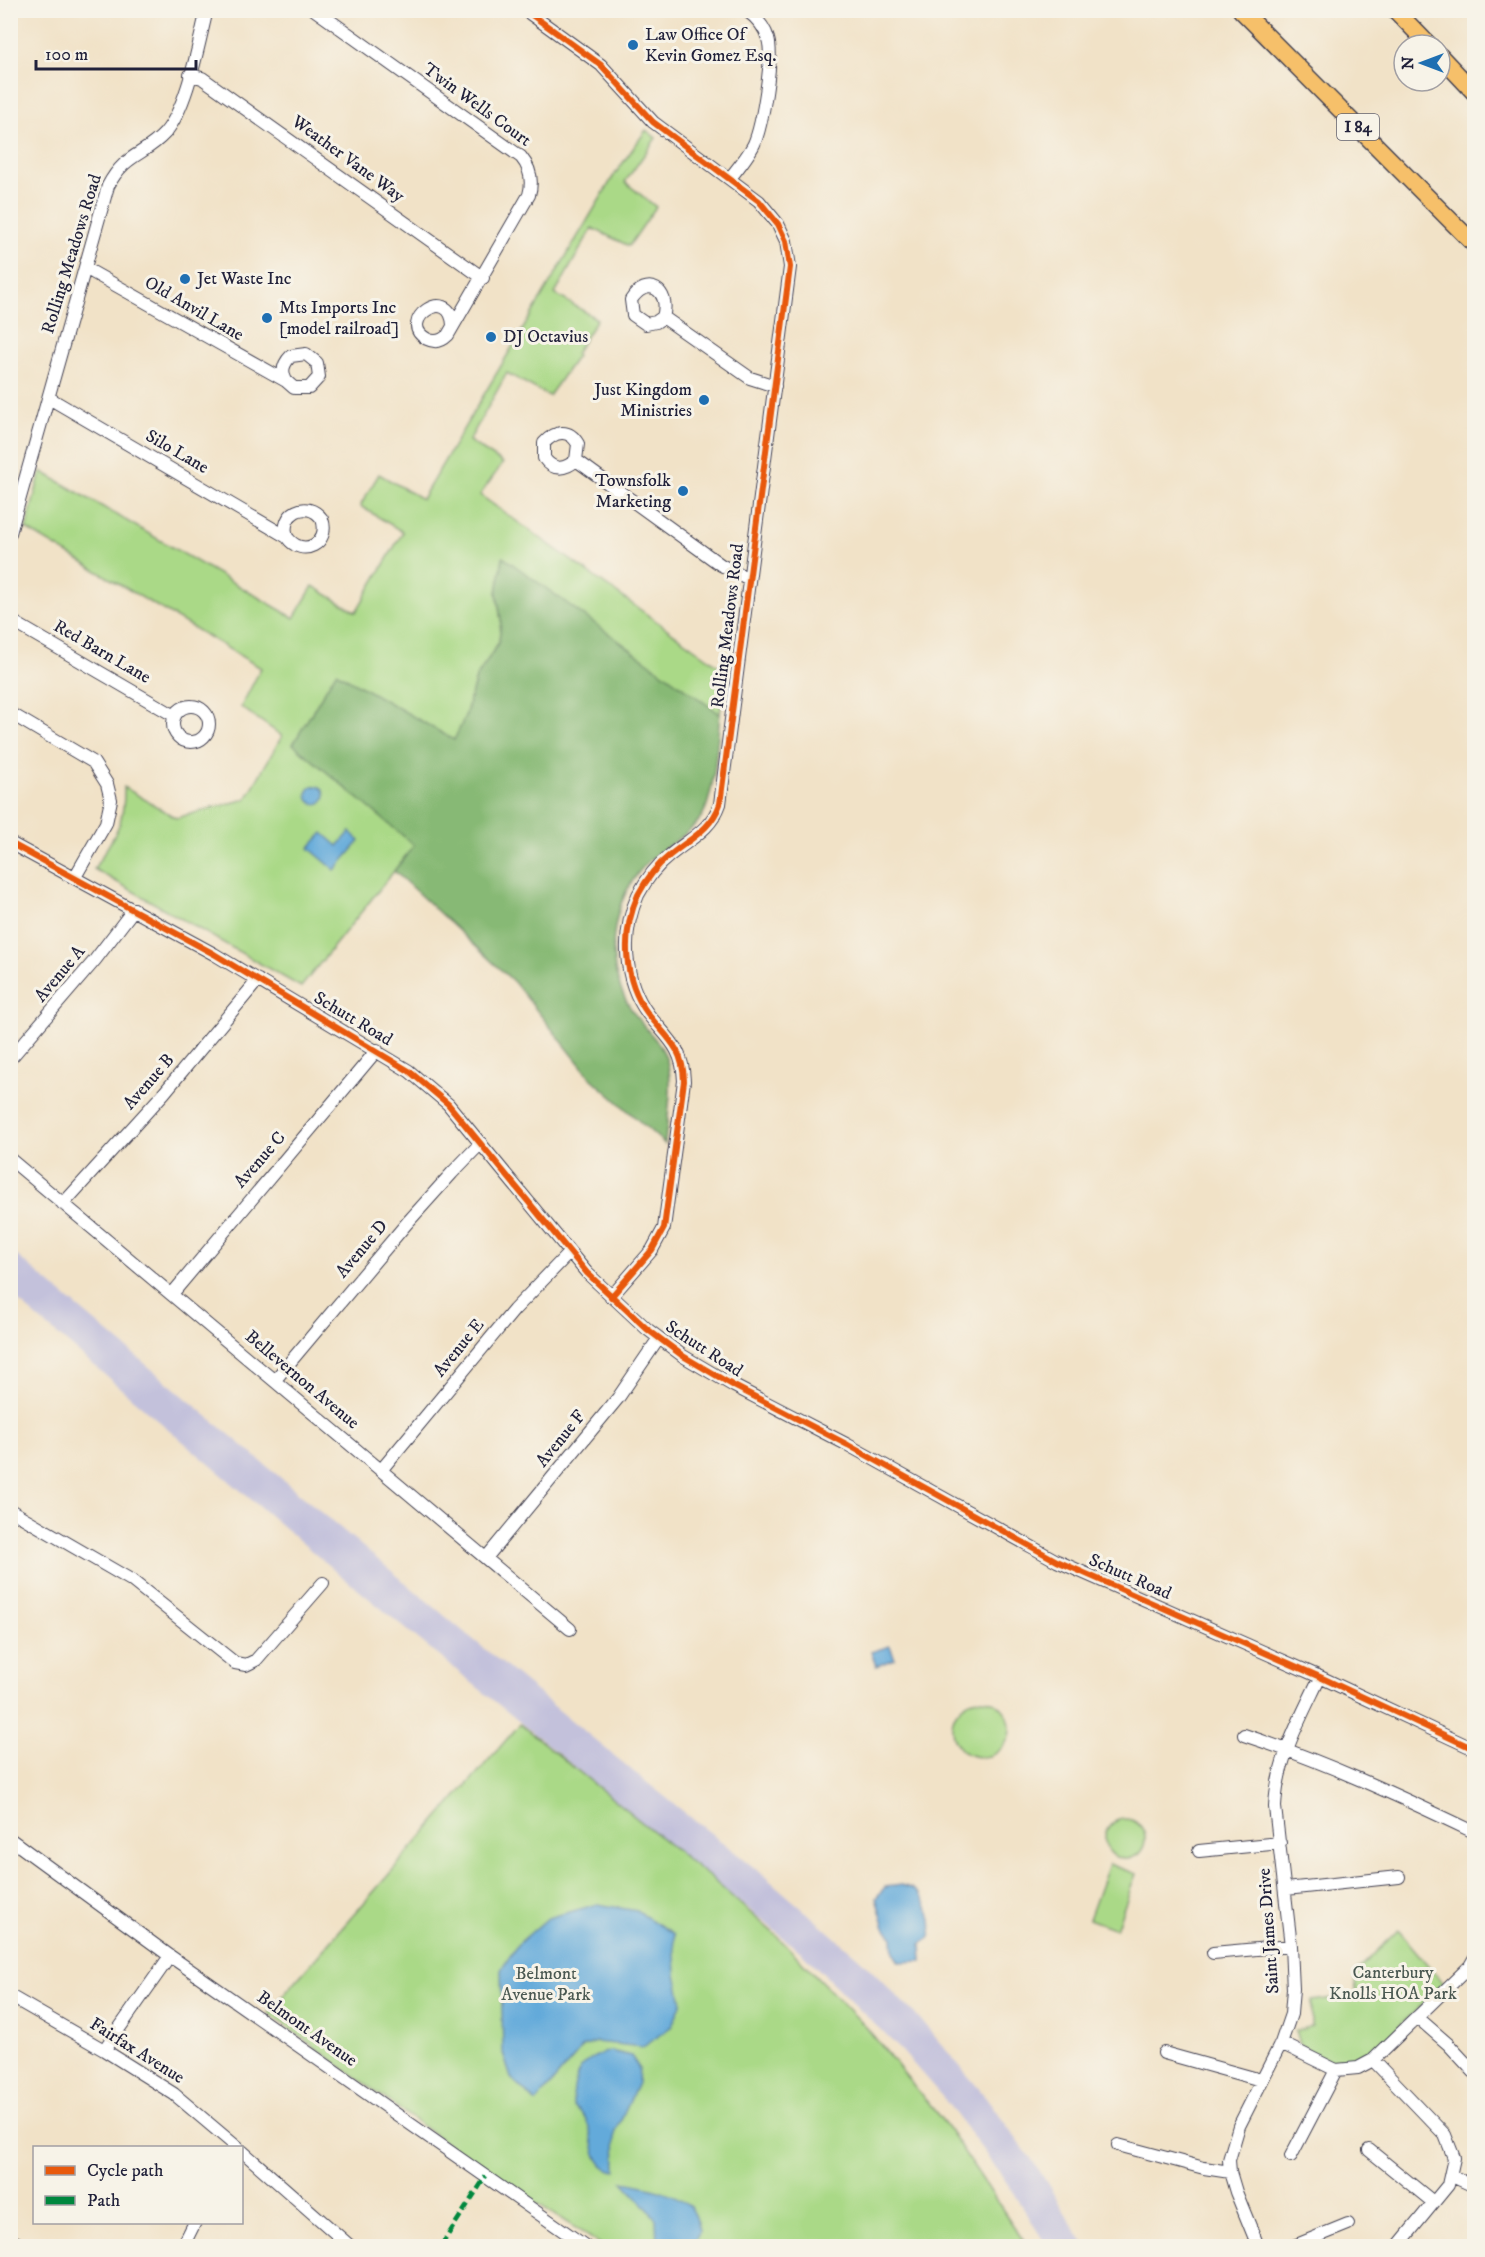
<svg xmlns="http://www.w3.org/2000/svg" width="1485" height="2257" font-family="'IM FELL DW Pica',serif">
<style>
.industrial{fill:#c3c1db}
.green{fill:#aad987;stroke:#667e61;stroke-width:1.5}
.forest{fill:#87b974;stroke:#546e58;stroke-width:1.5}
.water{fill:#64aada;stroke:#43668a;stroke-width:1.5}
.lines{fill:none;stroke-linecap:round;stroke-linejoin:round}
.minor-casing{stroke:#413f50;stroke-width:14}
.highway-casing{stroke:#413f50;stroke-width:19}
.minor{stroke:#fff;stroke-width:12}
.highway{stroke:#f6c06b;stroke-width:16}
.quiet{stroke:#00873e;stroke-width:4.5;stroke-dasharray:9 4.5;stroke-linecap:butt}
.cycleway-casing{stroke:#f7f3e8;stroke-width:10}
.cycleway{stroke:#e8590c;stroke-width:6}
.poi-dot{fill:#1f6fb2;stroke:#f7f3e8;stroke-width:2}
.labels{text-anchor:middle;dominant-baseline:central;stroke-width:6;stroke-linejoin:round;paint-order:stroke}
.shield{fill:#f7f3e8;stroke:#62616f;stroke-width:1.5}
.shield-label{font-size:16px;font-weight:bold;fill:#22223b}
.poi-label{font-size:18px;fill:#22223b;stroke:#f7f3e8;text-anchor:start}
.street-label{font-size:18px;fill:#22223b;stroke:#f7f3e8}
.park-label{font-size:18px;fill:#4b5952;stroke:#f7f3e8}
</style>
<rect width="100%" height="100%" fill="#f7f3e8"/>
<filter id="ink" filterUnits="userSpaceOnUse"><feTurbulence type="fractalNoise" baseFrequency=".0167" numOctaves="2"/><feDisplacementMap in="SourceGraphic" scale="12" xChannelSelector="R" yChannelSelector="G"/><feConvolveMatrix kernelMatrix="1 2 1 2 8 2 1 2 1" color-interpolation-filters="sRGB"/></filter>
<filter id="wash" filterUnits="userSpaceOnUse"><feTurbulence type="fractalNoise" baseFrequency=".008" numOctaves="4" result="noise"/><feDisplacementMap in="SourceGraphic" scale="24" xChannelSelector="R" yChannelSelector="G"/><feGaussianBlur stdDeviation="1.35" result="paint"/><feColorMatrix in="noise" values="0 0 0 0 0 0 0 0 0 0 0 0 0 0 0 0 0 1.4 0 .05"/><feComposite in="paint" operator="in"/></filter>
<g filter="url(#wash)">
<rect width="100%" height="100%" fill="#f1e2c7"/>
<path class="industrial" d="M10,1250L458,1627L640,1777L761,1873L860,1959L919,2018L986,2097L1039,2170L1085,2246H1047L1003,2177L945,2100L902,2051L802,1953L328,1565L11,1295Z"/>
<path class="green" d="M646,130L656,138L625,182L656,207L629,246L592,228L555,294L597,319L575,354L577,356L549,396L507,373L469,441L503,463L480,495L726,671L720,714L503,558L497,593L501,620L499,642L476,678L465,717L415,845L301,987L94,869C113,837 125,827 124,787L176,818L246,799L282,736L241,707L261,668L26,529L41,471L294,618L313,586L356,612L403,532L360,506L379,474L422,499L613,177Z
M952 1728a29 29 0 1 1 58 0a29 29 0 1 1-58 0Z
M520,1724L712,1879L778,1937L866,2027L946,2125L1027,2246H603L458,2152L268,2013Z
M1105 1839a20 20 0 1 1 40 0a20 20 0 1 1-40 0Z
M1109,1864L1136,1874L1116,1929L1089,1919Z
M1398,1930L1444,1984L1372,2052C1344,2072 1324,2061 1299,2044L1295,2031L1312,2026V2001L1356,1995L1355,1973Z"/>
<path class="forest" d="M503,557L720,714C717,741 715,795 702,816C693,831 677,839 664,849C637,867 620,895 615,927C609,962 618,995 640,1021C649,1033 661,1043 666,1058C675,1083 667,1117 665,1144L591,1078L514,982L394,871L414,845L293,744L336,672L454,740L465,717L476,678L499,642L501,620L497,593Z"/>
<path class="water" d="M307 795a9 9 0 1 1 18 0a9 9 0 1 1-18 0Z
M350,832L360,841L335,870L309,848L323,833L338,846Z
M890,1646L895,1659L876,1666L871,1652Z
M902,1885C906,1887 913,1888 916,1891C927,1899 936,1925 929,1938C927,1940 923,1942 921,1944L922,1961L899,1962L894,1954L893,1937L885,1928L876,1898L885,1887Z
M598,1904L637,1911L674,1934L676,1974L682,2002L672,2026L643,2047L596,2042L583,2047L536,2102L511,2078L503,2053L501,1970L518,1944L548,1918Z
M611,2051L631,2056L639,2068L638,2083L615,2134L616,2171C591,2169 595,2137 586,2120C583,2114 577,2110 573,2105C573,2074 579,2059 611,2051Z
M623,2182C643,2186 684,2192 694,2213C697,2218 698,2225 700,2231C690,2251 677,2249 657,2242L656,2219L641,2201Z"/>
</g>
<g filter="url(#ink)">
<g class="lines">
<defs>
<path id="minor" d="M315,10L521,157C531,169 533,181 529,195L448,335C442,341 435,343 427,339C395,322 450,283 453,325
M525,10L601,65L653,122L759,201L778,224L786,241L790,267L720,804C711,830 689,839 669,856C656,866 646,880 638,895C621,933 623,980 648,1014C667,1038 683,1047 684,1081L664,1228L652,1250L611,1297
M190,75L202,78L483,278
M730,178C739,167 748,156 754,144C762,126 774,57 768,39C765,27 757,18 746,10
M85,268L286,381C281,371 283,364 291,356L306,354L317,363L319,377L309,388H294L286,381
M663,317L656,322L646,324L633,315L631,300C647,275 671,290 663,317L750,378L775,386
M49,398L287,537C279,514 307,498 322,519C331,543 302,559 287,537
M576,460C565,470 553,471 544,458V443C555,431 569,428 578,444L576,460L721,565L749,579
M10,533L108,186C125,153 144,156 165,133C188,106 198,45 207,10
M10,620L175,716
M173 724a18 18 0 1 1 36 0a18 18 0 1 1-36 0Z
M10,713L93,762L107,784L111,800L106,823L75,877
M10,843L214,954L409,1071L448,1104L587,1273L647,1329L683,1356L734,1386L848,1445L1057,1561L1320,1677L1474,1749
M10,1059L95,960L134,909
M10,1159L570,1629
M63,1204L164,1093L258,980
M172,1294L377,1050
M275,1380L407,1223L452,1173L481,1143
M382,1469L514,1310L569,1253
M10,1510L131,1580L235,1663L246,1665L256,1660L323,1583
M486,1558L618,1398L659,1338
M1244,1735C1323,1761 1399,1796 1474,1832
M10,1839L170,1956L585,2246
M1199,1851L1280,1843
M1286,1889L1399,1877
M1213,1953L1291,1946
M10,1996L104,2050L174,2094L238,2148
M1417,2017L1448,2044L1474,2072
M1281,2043L1336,2070L1358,2068L1373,2060L1470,1966L1474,1959
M104,2050L170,1956
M1164,2053L1261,2080
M1373,2060L1445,2135L1454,2158L1448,2185L1398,2246
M1118,2145L1204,2168L1230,2172
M1369,2150L1433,2202
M242,2151L350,2246
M1291,2156L1336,2070
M1452,2176L1474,2186
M10,2240L24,2246
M183,2246L195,2222
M1258,2246L1236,2192L1230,2172L1229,2160L1239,2126L1281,2043L1291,2014L1293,1989L1291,1946L1275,1807C1277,1759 1300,1719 1320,1677
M1294,2246L1348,2224"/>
<path id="highway" d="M1241,10L1474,244
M1395,10L1429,45
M1440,56L1474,92"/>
</defs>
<use href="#minor" class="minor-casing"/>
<use href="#highway" class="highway-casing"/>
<use href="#minor" class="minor"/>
<use href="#highway" class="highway"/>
<path class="quiet" d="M441,2246L486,2176"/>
<defs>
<path id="cycleway" d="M525,10L601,65L653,122L759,201L778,224L786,241L790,267L720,804C711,830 689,839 669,856C656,866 646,880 638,895C621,933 623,980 648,1014C667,1038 683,1047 684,1081L664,1228L652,1250L611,1297
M10,843L214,954L409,1071L448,1104L587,1273L647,1329L683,1356L734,1386L848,1445L1057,1561L1320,1677L1474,1749"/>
</defs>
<use href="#cycleway" class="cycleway-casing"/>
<use href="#cycleway" class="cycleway"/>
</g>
</g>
<g class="poi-dot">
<circle cx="633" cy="45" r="6"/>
<circle cx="185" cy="279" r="6"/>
<circle cx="267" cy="318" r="6"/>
<circle cx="491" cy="337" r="6"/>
<circle cx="704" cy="400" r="6"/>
<circle cx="683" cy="491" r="6"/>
</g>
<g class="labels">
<rect class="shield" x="1337" y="114" width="42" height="26" rx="4.5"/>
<g class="shield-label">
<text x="1358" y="127">I 84</text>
</g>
<g class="poi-label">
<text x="645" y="35">Law Office Of<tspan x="645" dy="21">Kevin Gomez Esq.</tspan></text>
<text x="197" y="279">Jet Waste Inc</text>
<text x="279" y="308">Mts Imports Inc<tspan x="279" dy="21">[model railroad]</tspan></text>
<text x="503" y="337">DJ Octavius</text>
<text x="692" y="390" text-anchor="end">Just Kingdom<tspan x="692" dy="21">Ministries</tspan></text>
<text x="671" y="481" text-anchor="end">Townsfolk<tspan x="671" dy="21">Marketing</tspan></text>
</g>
<g class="street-label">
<text transform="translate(477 105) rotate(36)">Twin Wells Court</text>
<text transform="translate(348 159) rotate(36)">Weather Vane Way</text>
<text transform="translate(72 254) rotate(-73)">Rolling Meadows Road</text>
<text transform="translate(194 309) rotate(30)">Old Anvil Lane</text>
<text transform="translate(177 452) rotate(30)">Silo Lane</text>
<text transform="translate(728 626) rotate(-83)">Rolling Meadows Road</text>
<text transform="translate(102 652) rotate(30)">Red Barn Lane</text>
<text transform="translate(60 974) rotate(-50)">Avenue A</text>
<text transform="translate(353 1019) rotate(31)">Schutt Road</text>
<text transform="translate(149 1082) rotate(-49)">Avenue B</text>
<text transform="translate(260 1160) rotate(-49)">Avenue C</text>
<text transform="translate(362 1249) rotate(-50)">Avenue D</text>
<text transform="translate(459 1348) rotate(-51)">Avenue E</text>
<text transform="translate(704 1349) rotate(33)">Schutt Road</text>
<text transform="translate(302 1380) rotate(40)">Bellevernon Avenue</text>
<text transform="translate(561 1439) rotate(-51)">Avenue F</text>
<text transform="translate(1130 1577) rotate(24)">Schutt Road</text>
<text transform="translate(1269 1931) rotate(-94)">Saint James Drive</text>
<text transform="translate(307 2029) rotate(35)">Belmont Avenue</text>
<text transform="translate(137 2051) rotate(32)">Fairfax Avenue</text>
</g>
<g class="park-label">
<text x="1393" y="1973">Canterbury<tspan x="1393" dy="21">Knolls HOA Park</tspan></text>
<text x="546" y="1974">Belmont<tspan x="546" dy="21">Avenue Park</tspan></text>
</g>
</g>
<rect width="1485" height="2257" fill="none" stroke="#f7f3e8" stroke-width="36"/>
<rect x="33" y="2146" width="210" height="78" fill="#f7f3e8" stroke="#a29fa3" stroke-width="1.5"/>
<rect x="45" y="2166" width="30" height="9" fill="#e8590c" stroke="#a29fa3" stroke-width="1.5"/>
<text x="87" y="2176" font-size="18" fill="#22223b">Cycle path</text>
<rect x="45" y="2196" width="30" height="9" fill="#00873e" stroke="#a29fa3" stroke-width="1.5"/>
<text x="87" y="2206" font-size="18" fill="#22223b">Path</text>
<g transform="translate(1422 63) rotate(270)"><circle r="28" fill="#f7f3e8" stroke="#a29fa3" stroke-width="1.5"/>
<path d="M0-4.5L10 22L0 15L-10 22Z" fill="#1f6fb2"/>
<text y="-9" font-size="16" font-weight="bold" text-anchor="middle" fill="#22223b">N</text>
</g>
<path d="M36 60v9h160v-9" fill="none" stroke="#22223b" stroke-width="3"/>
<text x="45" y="60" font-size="18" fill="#22223b" stroke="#f7f3e8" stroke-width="4.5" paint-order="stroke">100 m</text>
</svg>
